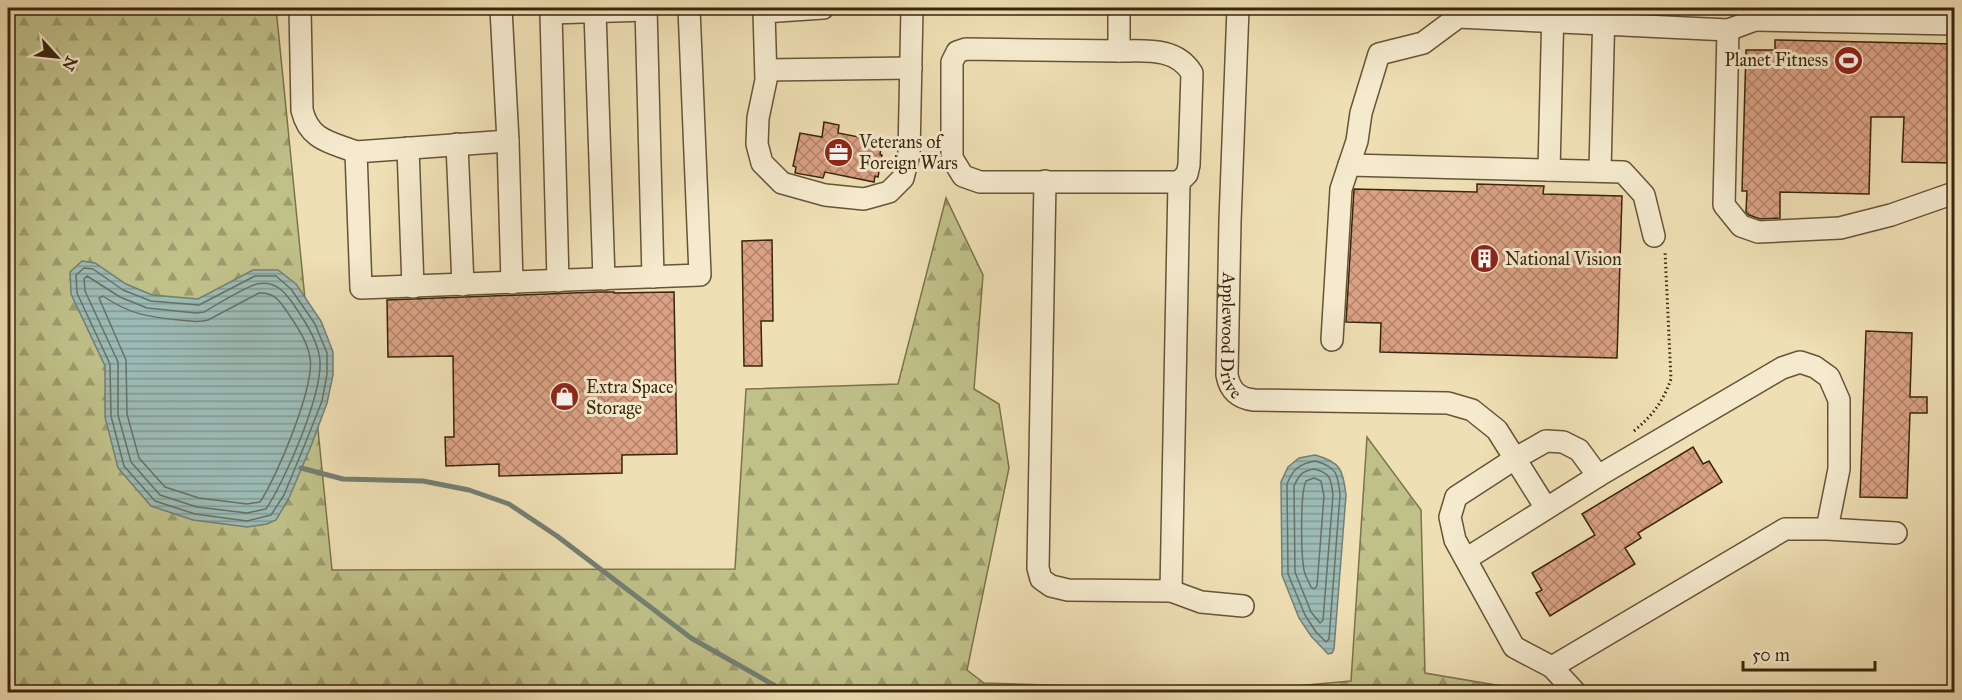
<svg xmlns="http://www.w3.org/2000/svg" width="1962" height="700" font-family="'IM FELL Great Primer',serif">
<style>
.forest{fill:url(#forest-firs);stroke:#7c734b;stroke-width:1.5}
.water{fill:url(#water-rules);stroke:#747f72;stroke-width:1.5}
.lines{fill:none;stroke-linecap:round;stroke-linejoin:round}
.shore{stroke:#6a7062;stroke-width:1.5}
.stream{stroke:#747f72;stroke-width:5}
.building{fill:url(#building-cross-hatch);stroke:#39260d;stroke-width:1.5}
.minor-casing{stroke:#665437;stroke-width:24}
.path{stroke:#39260d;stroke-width:3;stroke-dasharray:1.5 3;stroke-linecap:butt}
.minor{stroke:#f5eace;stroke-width:21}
.labels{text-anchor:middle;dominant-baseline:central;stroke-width:6;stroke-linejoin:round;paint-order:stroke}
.poi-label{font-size:18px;fill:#39260d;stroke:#f5eace;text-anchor:start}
.street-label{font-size:18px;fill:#39260d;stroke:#f5eace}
</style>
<defs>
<pattern id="forest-firs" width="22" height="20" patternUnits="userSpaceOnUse" patternTransform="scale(1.5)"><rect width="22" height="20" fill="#c0c089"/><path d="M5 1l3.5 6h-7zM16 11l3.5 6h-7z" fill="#9d9c6e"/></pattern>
<pattern id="water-rules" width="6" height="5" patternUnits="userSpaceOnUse" patternTransform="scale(1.5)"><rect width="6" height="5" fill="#9cbbb6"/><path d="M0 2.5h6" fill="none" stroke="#809892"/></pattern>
<pattern id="building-cross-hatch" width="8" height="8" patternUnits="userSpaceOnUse" patternTransform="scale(1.5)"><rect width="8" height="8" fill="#daa184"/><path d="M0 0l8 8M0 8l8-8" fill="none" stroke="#b2836a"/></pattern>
</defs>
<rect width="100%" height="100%" fill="#efdfb4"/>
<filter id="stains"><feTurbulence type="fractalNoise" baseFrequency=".00333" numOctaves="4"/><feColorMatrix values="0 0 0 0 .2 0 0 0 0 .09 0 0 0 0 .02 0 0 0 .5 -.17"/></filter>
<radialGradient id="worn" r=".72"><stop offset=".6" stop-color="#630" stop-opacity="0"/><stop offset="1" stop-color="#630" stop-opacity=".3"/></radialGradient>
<path class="forest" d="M8,8H276L332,570L735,569L746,389L898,384L946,198L983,275L974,389L999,404L1009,468L967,670L984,683L1241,691L1351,681L1367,437L1421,510L1425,673L1537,692H8Z"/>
<path class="water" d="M82,261L95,263L126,284L152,295L198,299L253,270H278L296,284L321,321L333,352V375L327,403L311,446L289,498L276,520L267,524L247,527L193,520L151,506L118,468L105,417V366L71,294L70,272Z
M1315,455C1341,462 1343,470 1346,495L1334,649L1332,653L1328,654L1311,636L1299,618L1282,575L1281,482L1288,467L1299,458Z"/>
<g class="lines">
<path class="shore" d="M84,268L93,269L123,290L151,301L199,305L255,276H276L291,289L315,324L327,353V374L322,401L305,444L284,495L271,515L247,521L195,514L155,501L124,466L111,416L110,364L77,293L76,275Z
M87,276L120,297L147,308L196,313L204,312C216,305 245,287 257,284C275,280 285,292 294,305C304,320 315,336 319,354C327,386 285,481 266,509L247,513L197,507L160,495L131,462L118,415V362L85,291L84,279Z
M259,293C276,292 281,303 290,316C298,328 308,343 310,358C315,386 277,477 260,502L247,504L199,498L165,487L139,458L127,414L126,360L99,298L103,296C129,314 148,317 179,320C189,321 198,323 208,320Z
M1315,461C1337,467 1338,474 1340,495L1329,639L1326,642L1316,632L1305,615L1288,574L1287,484C1293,469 1299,464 1315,461Z
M1314,469C1331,473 1331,479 1333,495L1323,620L1320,623L1311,612L1295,572L1294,486C1299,475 1302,471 1314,469Z
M1314,478L1321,481L1324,496L1317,586L1314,589L1311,587C1309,582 1305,576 1304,570C1301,554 1300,493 1306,481Z"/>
<path class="stream" d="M301,468L343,479L423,481L469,490L509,504L557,536L691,638L786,692"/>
</g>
<path class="building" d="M1775,40L1954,44V163L1902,162L1904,117H1871L1869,194L1780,192V218L1760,219L1749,215L1746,212L1747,191H1742L1746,50H1775Z
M824,122L839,125L838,133L869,139L867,146L881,148L880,155H882L878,177L875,176L874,182L825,172L823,178L795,173L796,167L793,166L800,133L822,137Z
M1477,184L1544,186L1543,194L1622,196L1617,358L1380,352L1381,323L1346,322L1354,189L1477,192Z
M772,240L773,321H761L762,366H744L742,241Z
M598,292H614V293L674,292L677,454L622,455V473L499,476V464L446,466L445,437H454L453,356L388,357L387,300Z
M1866,331L1912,333L1910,397H1927V413H1910L1907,498L1860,497Z
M1693,447L1703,464L1709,461L1722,482L1638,533L1641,538L1625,548L1635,564L1550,616L1536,593L1542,590L1532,573L1595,535L1582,514Z"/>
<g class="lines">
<defs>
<g id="minor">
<path d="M300,8L302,110C309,140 330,142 356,152"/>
<path d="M504,8L501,9L508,141L356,152L361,288L700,275L689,8"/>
<path d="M551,8V13L646,10"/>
<path d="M646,8L653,277"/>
<path d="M823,8L764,12L766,80L758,118L757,144L762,163L782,183L825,195L864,199L889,192L903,178L909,154L912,8"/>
<path id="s1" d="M1238,8L1230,221L1227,375C1230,391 1238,398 1254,400L1448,403L1472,410L1497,430L1546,508"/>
<path d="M1756,8L1755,20L1954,24"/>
<path d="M595,12L604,279"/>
<path d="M551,13L558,281"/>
<path d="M1755,20L1728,30L1724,205L1741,226L1758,232L1840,228L1891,215L1954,193"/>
<path d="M1119,51C1146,51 1176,47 1192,73L1189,165L1187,174L1179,182"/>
<path d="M766,70L911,68"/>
<path d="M508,141L512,283"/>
<path d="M457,144L463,285"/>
<path d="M408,148L413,287"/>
<path d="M1349,165L1623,172L1644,195L1654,236"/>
<path d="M1549,170L1553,8"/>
<path d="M1600,171L1604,8"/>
<path d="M1045,181L1038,568L1041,579L1051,586L1068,590L1171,591L1179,182H980L963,176L952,158V62L957,52L966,49L1119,51V8"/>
<path d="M1332,340L1341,189L1357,141L1361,113L1379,54L1423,43L1458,17L1728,30"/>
<path d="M1827,529L1839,469V400L1829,377L1815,367L1800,362L1782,368L1598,476L1579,450L1563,442L1546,441L1516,458L1456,497L1450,517L1455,540L1514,647L1552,667L1785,529H1827L1896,533"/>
<path d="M1466,559L1598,476"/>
<path d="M1171,591L1201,602L1243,606"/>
<path d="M1552,667L1575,692"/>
</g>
</defs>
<use href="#minor" class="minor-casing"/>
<path class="path" d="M1634,431C1652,416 1663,402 1671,379L1665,251"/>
<use href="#minor" class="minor"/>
</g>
<defs>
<symbol id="stadium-disc" viewBox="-11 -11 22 22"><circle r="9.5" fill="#8f2418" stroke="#f5eace"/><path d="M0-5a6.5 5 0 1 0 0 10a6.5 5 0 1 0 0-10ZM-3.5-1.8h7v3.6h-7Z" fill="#fff"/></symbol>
<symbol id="office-disc" viewBox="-11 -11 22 22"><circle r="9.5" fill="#8f2418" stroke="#f5eace"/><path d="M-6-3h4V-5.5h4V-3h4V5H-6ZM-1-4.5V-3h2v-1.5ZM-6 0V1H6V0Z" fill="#fff"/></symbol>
<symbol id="building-disc" viewBox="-11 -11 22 22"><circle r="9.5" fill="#8f2418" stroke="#f5eace"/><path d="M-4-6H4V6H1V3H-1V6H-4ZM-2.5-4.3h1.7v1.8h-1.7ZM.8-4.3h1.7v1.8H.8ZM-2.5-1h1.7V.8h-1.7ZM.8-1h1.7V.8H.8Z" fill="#fff"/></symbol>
<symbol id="shop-disc" viewBox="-11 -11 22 22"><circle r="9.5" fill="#8f2418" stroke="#f5eace"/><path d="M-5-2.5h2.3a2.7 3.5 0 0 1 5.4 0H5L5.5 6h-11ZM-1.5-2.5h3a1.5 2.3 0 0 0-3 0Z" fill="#fff"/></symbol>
</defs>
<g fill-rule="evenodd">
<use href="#stadium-disc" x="1832" y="44" width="33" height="33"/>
<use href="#office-disc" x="822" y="136" width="33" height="33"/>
<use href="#building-disc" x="1468" y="242" width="33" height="33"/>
<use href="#shop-disc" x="548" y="380" width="33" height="33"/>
</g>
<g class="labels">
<g class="poi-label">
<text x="1828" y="60" text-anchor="end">Planet Fitness</text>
<text x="859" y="142">Veterans of<tspan x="859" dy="21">Foreign Wars</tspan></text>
<text x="1505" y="259">National Vision</text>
<text x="586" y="387">Extra Space<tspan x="586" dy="21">Storage</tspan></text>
</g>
<g class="street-label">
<text stroke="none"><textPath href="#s1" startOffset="328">Applewood Drive</textPath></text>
</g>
</g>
<rect width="1962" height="700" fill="none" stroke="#efdfb4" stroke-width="30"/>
<rect x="9" y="9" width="1944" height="682" fill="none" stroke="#39260d" stroke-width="3"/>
<rect x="15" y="15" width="1932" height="670" fill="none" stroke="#39260d" stroke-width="1.5"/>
<g transform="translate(57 57) rotate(117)" stroke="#f5eace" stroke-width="4.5" paint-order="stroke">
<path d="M0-4.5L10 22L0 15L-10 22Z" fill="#39260d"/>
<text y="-9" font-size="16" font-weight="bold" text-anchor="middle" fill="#39260d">N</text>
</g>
<path d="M1743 661v9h132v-9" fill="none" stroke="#39260d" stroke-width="3"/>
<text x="1752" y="661" font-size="18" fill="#39260d" stroke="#f5eace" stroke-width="4.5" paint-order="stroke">50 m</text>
<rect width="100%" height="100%" filter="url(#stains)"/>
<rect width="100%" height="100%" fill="url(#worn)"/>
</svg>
